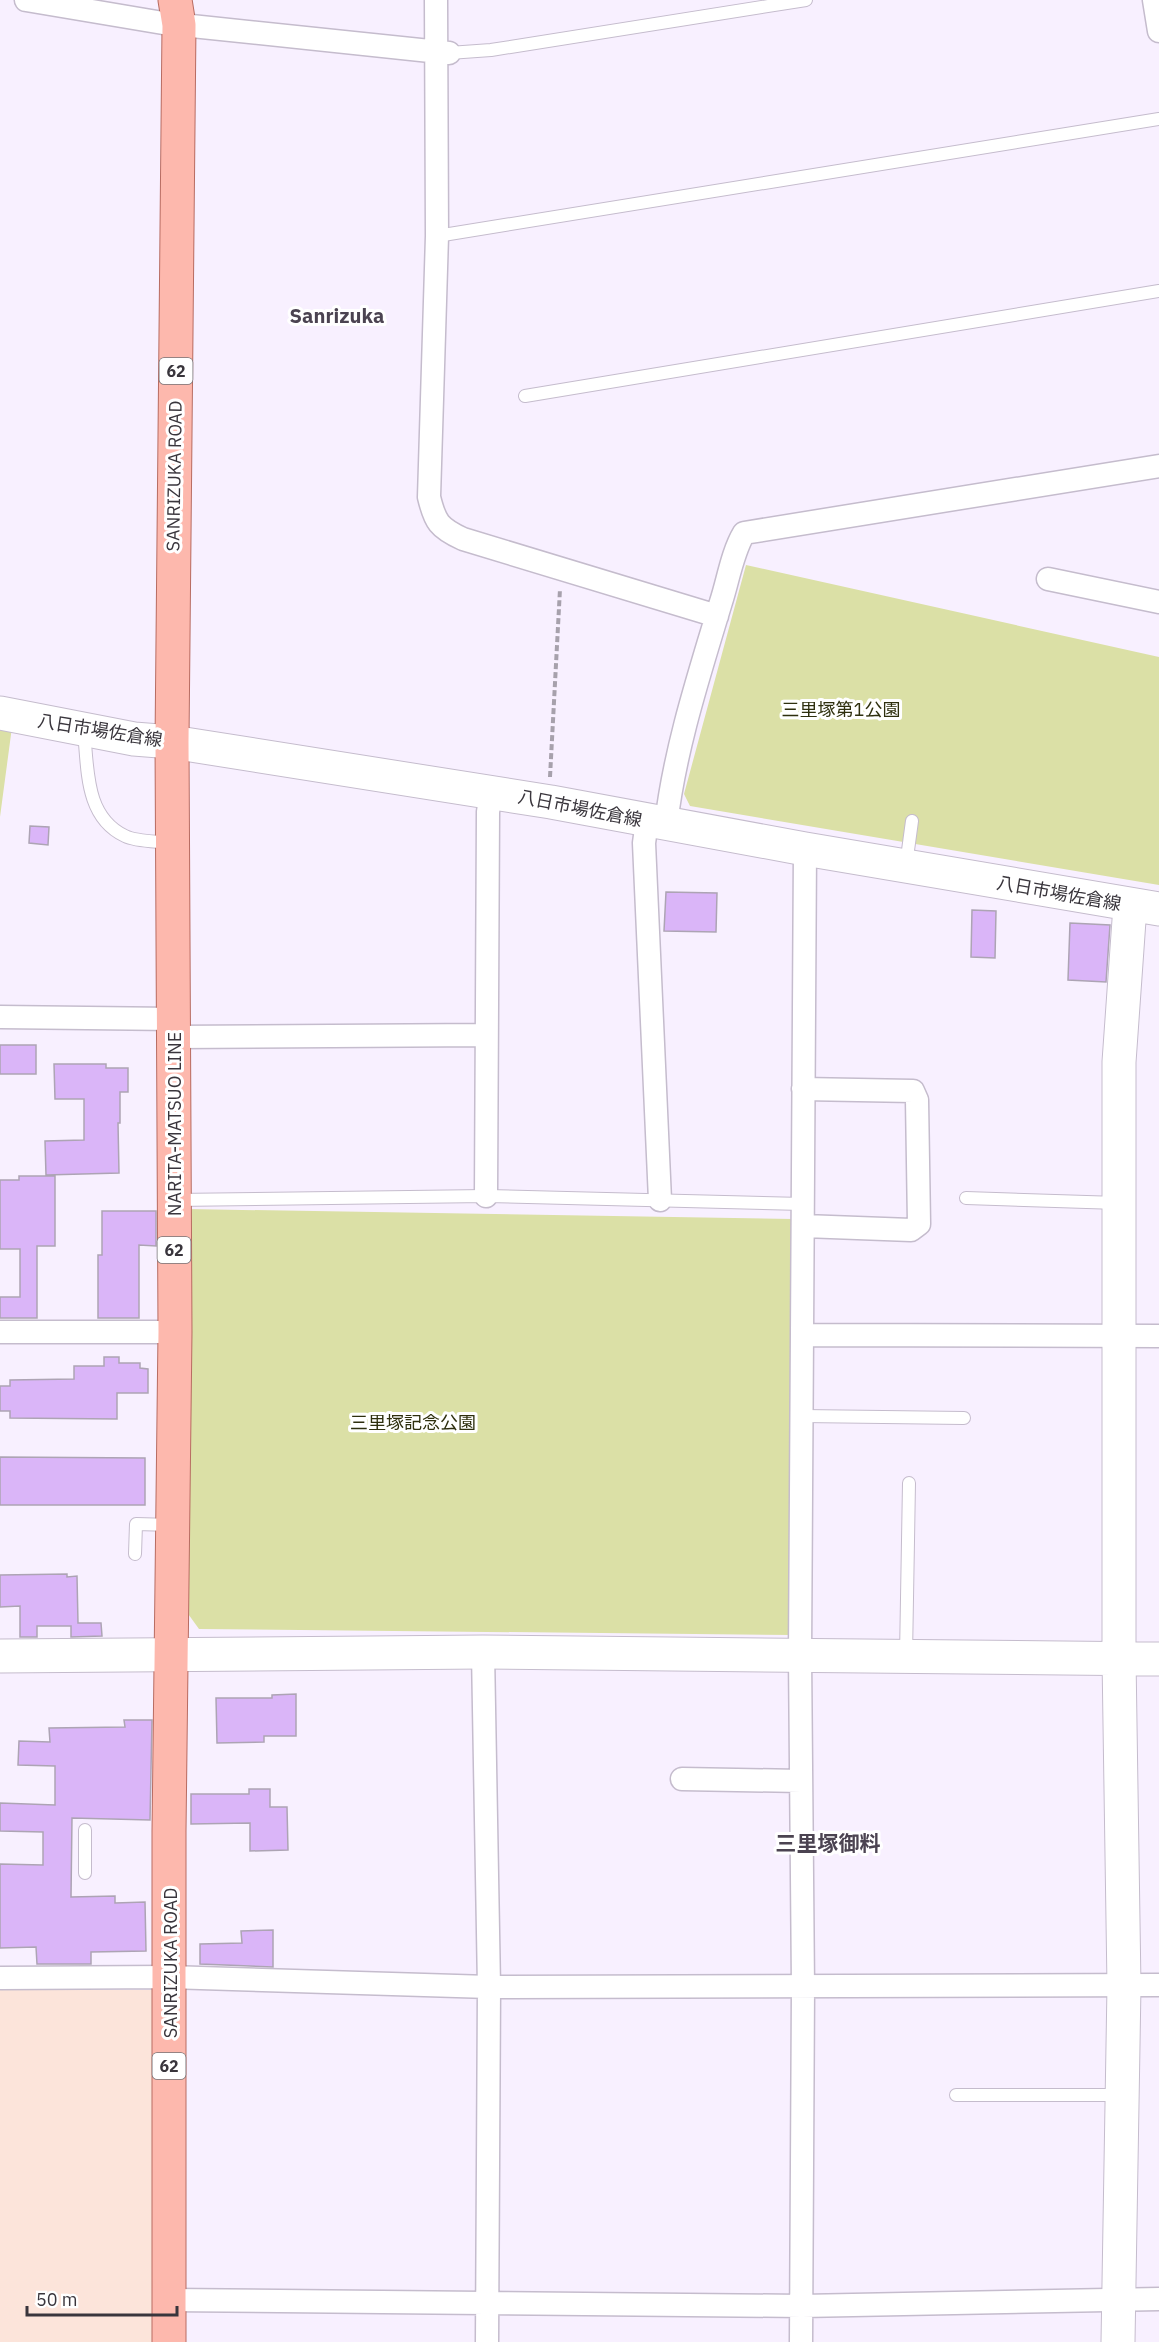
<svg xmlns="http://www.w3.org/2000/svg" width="1159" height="2342" font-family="'IBM Plex Sans','Noto Sans JP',sans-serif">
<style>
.education{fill:#fce4da}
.green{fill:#dbe0a6}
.building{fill:#dab5f8;stroke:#ada4b4;stroke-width:1.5}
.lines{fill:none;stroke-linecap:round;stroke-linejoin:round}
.lane-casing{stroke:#c5bccd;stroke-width:14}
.street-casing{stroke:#c5bccd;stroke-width:25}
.secondary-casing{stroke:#c5bccd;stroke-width:35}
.primary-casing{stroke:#b86c62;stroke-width:35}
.path{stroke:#a7a1ac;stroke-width:4;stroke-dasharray:6 3;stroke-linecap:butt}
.lane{stroke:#fff;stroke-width:12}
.street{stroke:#fff;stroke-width:22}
.secondary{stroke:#fff;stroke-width:33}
.primary{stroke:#fdb8ad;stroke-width:33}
.labels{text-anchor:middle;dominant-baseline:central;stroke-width:6;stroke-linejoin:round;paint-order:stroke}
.shield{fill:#fff;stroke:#747276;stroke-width:1.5}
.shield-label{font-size:16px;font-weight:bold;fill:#39353c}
.street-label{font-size:18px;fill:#39353c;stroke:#fff}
.park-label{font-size:18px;fill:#2e2f0e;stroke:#fff}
.neighbourhood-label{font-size:20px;font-weight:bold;fill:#4b4351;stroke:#fff}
.quarter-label{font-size:21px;font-weight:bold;fill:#4b4351;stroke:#fff}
</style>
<rect width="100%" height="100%" fill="#f8f0ff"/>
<path class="education" d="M0,1990H155L153,2342H0Z"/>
<path class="green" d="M746,565L1159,657V885L690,806L684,794Z
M0,725L12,727L0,817Z
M187,1209L793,1219V1635L199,1629L186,1611Z"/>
<path class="building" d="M30,826L49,827L48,845L29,843Z
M666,892L717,893L716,932L664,931Z
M972,910L996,911L995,958L971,957Z
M1070,923L1110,925L1106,982L1068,980Z
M0,1045H36V1074H0Z
M54,1064H106V1068H128V1092H120V1123H118L119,1173L46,1175L45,1141L84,1140V1099H55Z
M19,1176H55V1246H37V1318H0V1297H20V1249H0V1180H19Z
M102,1211H156V1246L139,1245V1318H98V1255H102Z
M104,1357H119V1363H140V1368L148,1369V1393H117V1419L10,1418V1411H0V1386H10V1380L74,1379V1366H104Z
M0,1457L145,1458V1505H0Z
M67,1574V1577L77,1576L78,1623H101L102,1636L71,1637V1626H37V1637H20V1606L0,1607V1575Z
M296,1694V1736H264V1742L217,1743L216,1698H272V1695Z
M124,1720H152L150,1820L72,1818L71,1897L115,1896V1903L145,1902L146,1951L91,1952V1964H37L36,1947L0,1948V1864L43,1865V1832L0,1831V1803L55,1805V1766L18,1765L19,1741L50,1742L49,1728L125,1727Z
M249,1789H270V1807H287L288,1850L250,1851V1823L191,1824V1794H249Z
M273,1930V1967L200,1964V1944L242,1943L241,1931Z"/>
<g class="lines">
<defs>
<path id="lane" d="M449,53L491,50L806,0
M437,236L1159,119
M525,396L1159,291
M84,732C88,770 85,817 125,836C137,842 157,841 171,843
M906,865L912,821
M966,1198L1118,1203
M174,1200L486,1196L803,1204
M802,1416L964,1418
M135,1554L136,1524L172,1525
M906,1656L909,1483
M85,1873V1830
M956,2095H1120"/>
<path id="street" d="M26,0L163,23L449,53
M436,0L437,236L429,497C435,522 439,528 463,539L717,616
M1154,0L1159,31
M1048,579L1159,602
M647,821L644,843L660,1200
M666,824C675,748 699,675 721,602C728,581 732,553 744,533L1159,466
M0,1017L174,1019
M174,1037L486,1035
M803,1089L913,1091L917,1100L919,1224L911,1230L804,1226
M486,1196L488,812L491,792
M0,1332H175
M803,1335L1159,1336
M483,1652L489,1987L487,2342
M682,1779L801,1781
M0,1978L169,1977L489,1987L1159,1985
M169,2300L802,2306L1159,2299
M801,2342L803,1987L800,1655L805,849"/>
<path id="secondary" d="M0,713L134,739L172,742L551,802L805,849L1159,909
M0,1656L483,1652L1159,1659
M1118,2342L1124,1986L1119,1658V1062L1130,906"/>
<path id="primary" d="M169,2342V1832L175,1332L172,742L179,25L175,0"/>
</defs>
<use href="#lane" class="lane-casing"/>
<use href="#street" class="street-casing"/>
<use href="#secondary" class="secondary-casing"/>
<use href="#primary" class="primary-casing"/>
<path class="path" d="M550,777L560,589"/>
<use href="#lane" class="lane"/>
<use href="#street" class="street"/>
<use href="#secondary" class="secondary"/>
<use href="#primary" class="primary"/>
</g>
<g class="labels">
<g class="shield">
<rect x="159.5" y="358" width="33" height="26" rx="4.5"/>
<rect x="157.5" y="1237" width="33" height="26" rx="4.5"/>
<rect x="152.5" y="2053" width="33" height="26" rx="4.5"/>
</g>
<g class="shield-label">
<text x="176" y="371">62</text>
<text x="174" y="1250">62</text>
<text x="169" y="2066">62</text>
</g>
<g class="street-label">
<text transform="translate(174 476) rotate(-89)">SANRIZUKA ROAD</text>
<text transform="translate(100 730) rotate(9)">八日市場佐倉線</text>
<text transform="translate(580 808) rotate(11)">八日市場佐倉線</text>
<text transform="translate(1059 893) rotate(10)">八日市場佐倉線</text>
<text transform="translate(174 1124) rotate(-90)">NARITA-MATSUO LINE</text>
<text transform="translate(170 1963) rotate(-90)">SANRIZUKA ROAD</text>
</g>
<g class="park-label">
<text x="841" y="709">三里塚第1公園</text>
<text x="413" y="1422">三里塚記念公園</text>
</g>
<g class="neighbourhood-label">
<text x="337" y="315">Sanrizuka</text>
</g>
<g class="quarter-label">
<text x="828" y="1843">三里塚御料</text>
</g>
</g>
<path d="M27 2306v9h150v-9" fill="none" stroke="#39353c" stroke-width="3"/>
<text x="36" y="2306" font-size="18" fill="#39353c" stroke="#ffffff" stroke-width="4.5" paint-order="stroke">50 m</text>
</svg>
